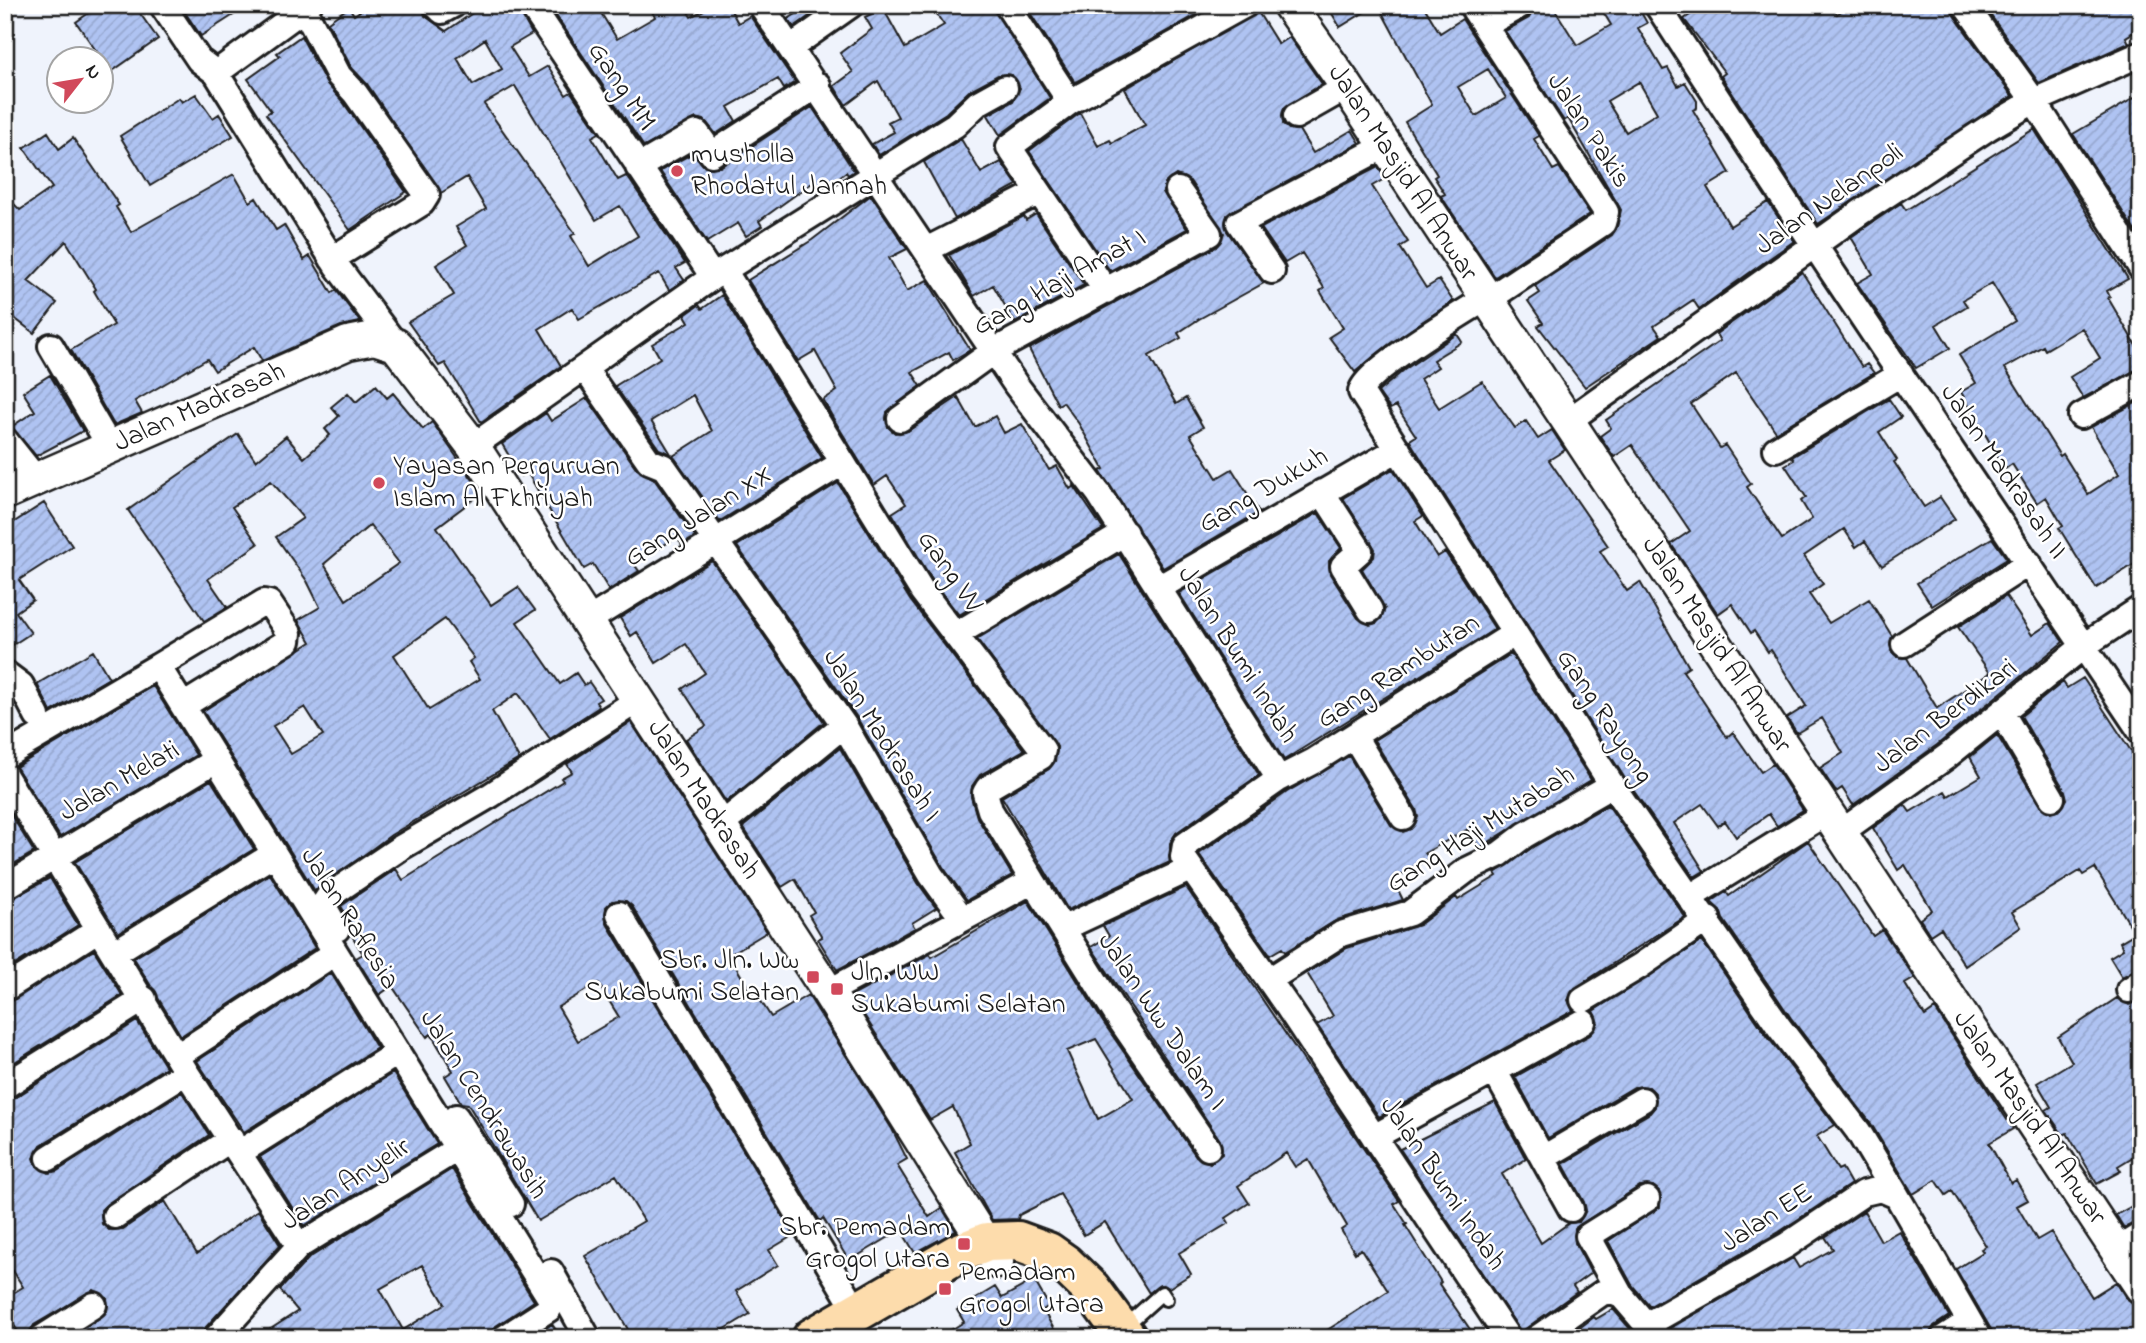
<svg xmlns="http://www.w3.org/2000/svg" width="2146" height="1343" font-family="'Indie Flower',sans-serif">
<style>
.building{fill:url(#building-hatch);stroke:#1c1c1c;stroke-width:2;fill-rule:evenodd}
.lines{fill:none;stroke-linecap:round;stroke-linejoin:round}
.service-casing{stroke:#1c1c1c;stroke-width:18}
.minor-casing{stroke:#1c1c1c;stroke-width:30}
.tertiary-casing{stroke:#1c1c1c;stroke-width:37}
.primary-casing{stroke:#1c1c1c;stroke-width:44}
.service{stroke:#fff;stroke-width:12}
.minor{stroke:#fff;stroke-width:24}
.tertiary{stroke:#fff;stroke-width:32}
.primary{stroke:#fddcac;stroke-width:38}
.poi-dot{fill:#d1495b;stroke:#fff;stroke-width:2.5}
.labels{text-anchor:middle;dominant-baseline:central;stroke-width:5;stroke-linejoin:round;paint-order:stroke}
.street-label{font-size:28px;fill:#1c1c1c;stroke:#fff}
.poi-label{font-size:28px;fill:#1c1c1c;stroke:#fff;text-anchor:start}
</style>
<defs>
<pattern id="building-hatch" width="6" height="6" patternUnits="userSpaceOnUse" patternTransform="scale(1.75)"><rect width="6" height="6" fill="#afc3f2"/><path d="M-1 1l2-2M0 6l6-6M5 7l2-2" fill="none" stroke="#96a7cf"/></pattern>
</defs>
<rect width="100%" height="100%" fill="#eff3fc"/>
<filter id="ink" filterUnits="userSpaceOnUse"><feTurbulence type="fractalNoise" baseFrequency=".0143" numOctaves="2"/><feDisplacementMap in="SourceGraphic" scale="14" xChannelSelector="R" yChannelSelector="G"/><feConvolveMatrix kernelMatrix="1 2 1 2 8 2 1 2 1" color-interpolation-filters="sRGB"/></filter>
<g filter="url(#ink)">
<path class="building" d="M100,5H134L158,39L111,72L76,22Z
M180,5H249L201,36Z
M369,5H422L425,16L446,31L474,12L470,5H516L532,34L510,47L529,77L548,66L566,95L571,92L599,133L592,137L618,180L626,176L629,179L685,263L676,268L684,280L669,290L659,273L579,319L572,308L539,329L561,366L481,422L445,363L439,366L408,322L454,295L436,265L467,245L456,227L486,209L467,177L441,193L367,84L351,67L328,22L349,7L354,15ZM485,39L502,69L473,85L457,58ZM515,86L596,220L620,206L638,236L589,266L571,236L575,233L484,104Z
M549,5H596L617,39L655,17L652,12L665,5H684L691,17L713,5H728L738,23L750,16L795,82L784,89L778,79L728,107L736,121L716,134L704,120L696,118L644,147Z
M811,5L815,12L794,27L788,19Z
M930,5H992L1050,98L1000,135L988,115L1013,101L1020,88L1012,75H998L970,90L946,113L879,155L872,144L894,132L888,122L898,117L878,81L846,105L834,86L853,72L840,53L872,29L865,17L883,8L905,48L944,25Z
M1025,5H1214L1075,82Z
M1327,5H1376L1340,27Z
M1378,5H1423L1440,33L1462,19L1539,136L1534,139L1553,170L1559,167L1590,214L1495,277L1441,196L1445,194L1434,177L1437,175L1405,122L1432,105ZM1488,69L1506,98L1476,116L1458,87Z
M1536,5H1552L1577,45L1611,25L1599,5H1637L1647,23L1638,28L1663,70L1668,68L1678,86L1685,82L1697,101V108L1693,110L1730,173L1707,187L1730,226L1768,202L1794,241L1699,309L1693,300L1654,326L1661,336L1585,387L1538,326L1543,323L1528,301L1540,293L1535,286L1612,235L1617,227L1621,210L1568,118L1564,121L1505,31L1529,18ZM1639,82L1657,113L1626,132L1607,101Z
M1705,5H1831L1837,14L1851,5H1950L1953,14L2012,96L1818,224L1721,76L1725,73L1684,19Z
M2044,5L2049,12L2059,5H2141V28L2126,37L2129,43L2039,83L1984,6Z
M1258,12L1278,44L1289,37L1322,84L1284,108L1283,124L1289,129L1299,130L1313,153L1352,130L1360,143L1227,215V231L1264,283L1199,319L1178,333L1181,338L1149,356L1176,404L1186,398L1203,427L1190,435L1217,478L1232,469L1259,512L1163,568L1100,471L1104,469L1079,424L1063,402L1058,405L1029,349L1216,247L1224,233L1190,181L1176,175L1165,183L1163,192L1187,229L1110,271L1029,151L1080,113L1098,146L1110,140L1112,143L1145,125L1125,89Z
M301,36L326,83L343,102L406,192L350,230L266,114L271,111L248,79L280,56L277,53Z
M196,94L213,118L219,114L233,136L150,186L120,136L179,98L182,102Z
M2141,94V227L2135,231L2073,134Z
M812,107L854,171L848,175L846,172L819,192L812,183L759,221L762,226L746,236L738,223L707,242L660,171L693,153L705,167H720Z
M2034,129L2128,279L2107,291L2110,297L2108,298L2141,354V368L2083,398L2070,377L2100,358L2082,328L2045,350L2043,346L2005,368L2060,456L2063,454L2088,494L2119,474L2091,427L2141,400V560L2096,588L2059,528L2063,526L2046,497L2037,503L2012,464L2005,469L1961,392L1976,383L1959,355L2015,321L1992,283L1963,300L1967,306L1936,325L1950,348L1916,368L1857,283L1873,274L1851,237L1901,203L1906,210Z
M48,132L59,149L73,138L119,205L116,207L131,232L234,174L250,202L256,198L276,230L284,225L304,260L310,256L332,293L336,290L360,322L341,326L262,361L254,347L215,371L207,359L135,401L142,413L114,425L71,350L114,325L94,291L96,289L66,241L28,281L57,303L34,333L5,311V195L20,210L52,188L24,148Z
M961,139L981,173L1001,162L1017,185L955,219L924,162Z
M1378,167L1386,178L1372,186L1408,242L1400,247L1426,288L1439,280L1453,301L1387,346L1355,372L1329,337L1343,328L1320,291L1324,288L1302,253L1285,263L1261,228Z
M871,195L907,249L889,258L907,291L927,280L970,350L953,360L949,352L912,372L921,386L887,412L888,427L895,433L908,431L958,397L975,427L995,416L1004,433L1022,424L1049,470L1057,466L1070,489L1074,486L1103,529L959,615L934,583L892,513L906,504L887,476L874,485L833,418L823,400L837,391L815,351L798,361L748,280L812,240Z
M1036,214L1084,285L1015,323L993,285L974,296L949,255L1024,216L1026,220Z
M1802,272L1862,367L1867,364L1874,373L1776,432L1736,373L1691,404L1720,448L1725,445L1751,484L1747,487L1782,539L1812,519L1801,501L1806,497L1785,465L1794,460L1792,457L1889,399L1901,417L1879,432L1897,460L1894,462L1924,507L1940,497L1955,519L1882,566L1865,541L1856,547L1844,529L1804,556L1823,584L1809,594L1829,623L1869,599L1892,636L1891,651L1898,657L1907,658L1937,708L1990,673L1958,627L2006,596L2032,635L2050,623L2063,642L1937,745L1853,805L1842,788L1836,792L1820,768L1843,753L1822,718L1797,733L1787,718L1806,706L1771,650L1768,652L1754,631L1751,633L1732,604L1718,614L1671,544L1690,531L1632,445L1614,457L1600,436L1611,428L1606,420L1720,341L1716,334Z
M722,295L822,458L720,521L673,456L712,431L693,395L651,421L671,454L659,449L615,386L660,358L652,344L689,322L685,315L699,305L702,309Z
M1457,334L1462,342L1433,360L1438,367L1420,379L1439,408L1482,381L1515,428L1526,421L1538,439L1552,430L1565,450L1549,460L1608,546L1600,551L1627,591L1640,582L1689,667L1683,671L1727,737L1733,732L1761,772L1773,764L1803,810L1777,826L1769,814L1736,837L1725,821L1718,826L1702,804L1674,823L1704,871L1694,877L1624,777L1411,443L1410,440L1416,436L1396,406L1390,409L1378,392L1404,370Z
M50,375L83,431L36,456L11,427L35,411L23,392Z
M376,385L387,398L393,393L423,429L432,422L482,493L437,527L491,605L518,587L535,610L517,622L560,684L576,673L584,685L589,682L601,699L596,702L599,707L550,739L518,693L492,711L519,759L391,835L315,891L203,711L311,642L298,620L320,607L307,581L276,537L303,518L271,481L232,507L258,544L208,579L227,607L204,621L128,510L238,434L256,461L286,436L304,458L330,435L325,429L339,416L331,407L348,393L356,402ZM370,525L399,563L346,600L324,564ZM445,619L474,658L469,662L480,679L429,710L394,655ZM305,707L323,735L291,754L273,726Z
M587,398L637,469L654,479L695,537L682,545L677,537L634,564L639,571L609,590L593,564L584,569L527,472L521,476L502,444L546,413L551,421Z
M1393,469L1423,516L1415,521L1437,557L1445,552L1495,629L1284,760L1179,593L1318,513L1341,548L1329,561L1330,574L1358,618L1370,625L1377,623L1385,609L1362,569L1374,557L1375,549L1343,498Z
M838,483L910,600L1024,750L980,775L972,786L971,797L977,817L1012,875L967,900L943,867L856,716L737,546Z
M44,503L72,546L19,580L33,600L16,612L31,633L5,650V528Z
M1992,538L2007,559L1932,606L1917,583Z
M1119,554L1259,775L1176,833L1170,843V862L1068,910L1002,797L1049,769L1055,761L1057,747L977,639Z
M712,561L824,722L726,802L686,739L706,726L682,689L705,673L686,644L656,663L637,632L631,636L620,618Z
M93,651L109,678L51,712L37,684Z
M1511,654L1591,780L1479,848L1468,829L1425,853L1429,858L1393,880L1403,900L1337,920L1285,952L1282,948L1270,955L1199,854L1287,792L1349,756L1391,825L1403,832L1411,829L1418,817L1416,809L1374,740Z
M2083,678L2133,754L2141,749V967L2122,977L2110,957L2123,949L2120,942L2135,933L2095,868L2083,875L2080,871L2012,912L2021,927L1965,966L1941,928L1930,935L1920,919L1932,910L1905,865L1898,870L1873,828L1905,805L1910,812L1945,791L1948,796L1981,776L1970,757L1997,735L2040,806L2051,813L2060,810L2067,799L2065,791L2021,716L2063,682L2067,688Z
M153,686L196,755L60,837L16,767Z
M631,722L767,932L729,955L752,994L755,992L771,1017L808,995L892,1129L907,1159L897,1165L929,1217L942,1208L956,1231L915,1253L901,1230L849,1261L823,1218L820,1221L632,906L626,901H612L606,907V922L794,1235L769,1250L778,1265L736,1291L750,1314L710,1338H633L585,1256L644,1221L616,1175L538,1221L468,1104L461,1103L445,1076L453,1071L431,1034L427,1037L392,986L379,995L356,958L363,954L351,934L350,922L341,906L396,869L403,880L563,781L561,778L572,772L567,764ZM598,983L619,1017L578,1041L558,1007Z
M840,748L918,883L936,908L912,923L915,928L837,970L818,939L822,937L809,915L814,912L795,879L782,887L743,827Z
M211,780L254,849L118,933L75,862Z
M5,805L34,852L5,869Z
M1608,805L1685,917L1575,988L1568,1000L1573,1011L1379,1117L1317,1025L1333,1016L1307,973L1347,948L1419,925L1456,897L1458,900L1497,876L1495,873L1533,847Z
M1808,841L1873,936L1882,930L1915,978L1905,984L1925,1016L1935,1009L2013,1129L1989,1143L2011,1183L2016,1180L2028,1200L2017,1206L2037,1240L2051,1232L2092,1297L2116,1282L2126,1298L2141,1309V1333L2133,1338H1996L1956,1269L1983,1252L1981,1249L1986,1246L1952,1191L1946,1195L1936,1180L1913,1194L1870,1122L1791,1018L1723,919L1720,910L1711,902L1726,892L1729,896Z
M270,874L315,948L181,1036L134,958Z
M50,878L78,925L5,971V902Z
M1186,887L1399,1201L1394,1204L1407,1224L1405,1225L1441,1282L1439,1284L1476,1338H1315L1388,1291L1361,1249L1355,1253L1341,1230L1347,1226L1308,1159L1295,1167L1286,1153L1238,1186L1249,1203L1226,1218L1229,1223L1179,1253L1191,1274L1169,1288L1160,1285L1149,1293L1105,1222L1084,1235L1060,1194L1019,1215L1018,1219L992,1220L955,1152L970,1143L953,1107L930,1120L852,996L930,954L932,957L1028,901L1103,1022L1196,1156L1210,1163L1222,1154L1220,1140L1091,947L1109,936L1103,926ZM1096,1039L1133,1099L1098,1119L1067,1051Z
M1702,941L1767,1036L1835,1125L1817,1136L1838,1170L1842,1168L1851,1184L1779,1232L1650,1306L1632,1285L1608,1241L1660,1207L1659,1191L1653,1186H1640L1575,1228V1243L1591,1273L1573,1286L1577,1292L1521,1332L1400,1149L1495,1102L1526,1159L1502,1174L1541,1243L1569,1223L1579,1222L1586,1210L1584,1202L1563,1164L1650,1113L1655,1107V1093L1649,1087H1634L1548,1138L1515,1077L1590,1035L1598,1023L1593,1011Z
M94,950L122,995L5,1068V1004Z
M331,973L377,1048L244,1132L197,1061Z
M2117,998L2129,1005L2141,1000V1152L2118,1166L2121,1171L2097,1184L2067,1133L2063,1135L2046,1110L2051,1107L2037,1083L2072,1062L2058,1037Z
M137,1021L166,1067L41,1145L34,1158L37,1166L49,1173L57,1171L182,1092L209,1135L107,1204L101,1210L102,1224L109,1230L123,1229L165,1201L197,1254L258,1210L280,1245L205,1328L202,1338H70L107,1311V1298L94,1290L34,1325L27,1338H22L5,1311V1298L23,1287L5,1258V1098L16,1097Z
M393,1073L437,1144L304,1226L260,1157Z
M452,1169L534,1301L496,1326L489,1338H257L298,1311L280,1290L309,1258ZM422,1265L445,1304L403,1330L380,1289Z
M2141,1201V1220L2124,1228L2116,1215Z
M1864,1211L1881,1241L1899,1231L1949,1316L1934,1326L1928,1338H1671L1669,1329L1793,1258L1799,1268L1833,1249L1825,1237Z
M1034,1280L1049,1306L1043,1310L1059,1338H938L964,1322L957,1310L995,1287L1002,1298Z
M1613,1309L1638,1338H1566L1594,1317L1596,1319Z
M552,1324L561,1338H532Z"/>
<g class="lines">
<defs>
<path id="service" d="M1123,1328L1162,1293L1166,1299"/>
<path id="minor" d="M162,5L199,60L216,73L336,265L396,345
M302,5L339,76L355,93L427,195L422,203L332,259
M436,5L442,11L453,5
M531,5L713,277
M761,5L1016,385L1099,494L1279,779L1185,845L1183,857L1287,1006L1508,1338
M1007,5L1070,102
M1471,5L1606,212L1603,223L1486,301
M1657,5C1815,250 1979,490 2141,732
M1965,5L2034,101L2141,268
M1485,25L1521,5
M790,48L851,5
M216,73L309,5
M1296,116L1347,87
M638,167L697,133L712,154L818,85
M928,249L1039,192
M724,270L922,591L1043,750L1041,757L988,788L985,793L990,810L1033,881
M1272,271L1239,223L1385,146
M1106,291L1009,147L1070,102L1245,5
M1485,299C1464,312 1362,373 1361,392L1612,785L1779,1027L1858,1131L1897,1196
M51,346L110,447
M585,369L649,461L664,467L844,725L931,875L962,918
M2081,416L2141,383
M900,419L994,351L1209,234L1178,190
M1568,421L1861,212L1988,128L2034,101L2141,54
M5,440L36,479
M473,446L713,277L955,125L978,103L1005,88
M1776,449L1901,374
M1322,492L1360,551L1343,566L1370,610
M1160,587L1398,449
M587,621L842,463
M957,634L1125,533
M1904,644L2029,563
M158,666L264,602L269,603L289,633L288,641L183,706
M5,673L21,685L37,716
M2002,713L2052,798
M1354,736L1403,817
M5,756L158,666L551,1300L549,1309L504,1338
M5,776L186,1072L299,1246
M1279,779L1314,761L1514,634
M720,826L844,725
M1840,833L1946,757L2085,645L2141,608
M5,887L216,760
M1690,897L1826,813
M619,914L857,1312
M1064,928L1190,869
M337,929L323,905L329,896L400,848L491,795L638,700
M114,953L274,854
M1269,980L1341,934L1410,913L1467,870L1500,854L1525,835L1612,785
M5,989L99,929
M2129,990L2141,982
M828,992L1033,881L1116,1014L1208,1148
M1583,1000L1640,966L1708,919
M177,1056L335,953
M1495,1072L1571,1209
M8,1084L144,999
M456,1117L511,1204
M1374,1137L1583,1022
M239,1153L397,1053
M49,1158L186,1072
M1543,1158L1642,1100
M115,1216L231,1139
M2117,1250L2141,1235
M551,1272L588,1338
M1620,1294L1588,1236L1647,1199
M1648,1324L1787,1245L1864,1193L1881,1189L1897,1196L1979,1338
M42,1338L94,1305
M216,1338L299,1246L457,1149
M1537,1338L1602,1293L1611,1291L1620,1294L1657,1337
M1943,1338L1968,1322"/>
<path id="tertiary" d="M1289,5L1347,87L2141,1287
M5,493L348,343L374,338L396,345L473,446L828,992L997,1262"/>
<path id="primary" d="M812,1338L957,1254L987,1242L1018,1241L1048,1252L1065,1264L1091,1289L1127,1338"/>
</defs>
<use href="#service" class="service-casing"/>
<use href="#minor" class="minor-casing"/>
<use href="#tertiary" class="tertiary-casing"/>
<use href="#primary" class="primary-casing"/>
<use href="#service" class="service"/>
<use href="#minor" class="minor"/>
<use href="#tertiary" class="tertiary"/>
<use href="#primary" class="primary"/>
</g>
</g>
<g class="poi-dot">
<circle cx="677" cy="171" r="7"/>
<circle cx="379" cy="483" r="7"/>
<rect x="806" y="970" width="14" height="14" rx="3.5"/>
<rect x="830" y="982" width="14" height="14" rx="3.5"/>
<rect x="957" y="1237" width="14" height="14" rx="3.5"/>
<rect x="938" y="1282" width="14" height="14" rx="3.5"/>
</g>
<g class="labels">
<g class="street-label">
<text transform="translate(621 87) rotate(56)">Gang MM</text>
<text transform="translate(1588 131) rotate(57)">Jalan Pakis</text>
<text transform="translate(1402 173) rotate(57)">Jalan Masjid Al Anwar</text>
<text transform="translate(1830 200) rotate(-35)">Jalan Nelanpoli</text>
<text transform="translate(1060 283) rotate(-29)">Gang Haji Amat I</text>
<text transform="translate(200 408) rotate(-24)">Jalan Madrasah</text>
<text transform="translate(2003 472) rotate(56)">Jalan Madrasah II</text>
<text transform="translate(1264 491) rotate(-30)">Gang Dukuh</text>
<text transform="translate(699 517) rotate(-32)">Gang Jalan XX</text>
<text transform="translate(949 572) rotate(55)">Gang VV</text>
<text transform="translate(1716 645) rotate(57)">Jalan Masjid Al Anwar</text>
<text transform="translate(1237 655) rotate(58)">Jalan Bumi Indah</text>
<text transform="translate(1399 672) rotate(-33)">Gang Rambutan</text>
<text transform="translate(1604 717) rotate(57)">Gang Rayong</text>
<text transform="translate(1946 717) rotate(-37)">Jalan Berdikari</text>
<text transform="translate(881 736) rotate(58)">Jalan Madrasah I</text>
<text transform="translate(120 782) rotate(-30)">Jalan Melati</text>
<text transform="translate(703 800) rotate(57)">Jalan Madrasah</text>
<text transform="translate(1481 830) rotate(-32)">Gang Haji Mutabah</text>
<text transform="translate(349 919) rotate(58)">Jalan Raflesia</text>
<text transform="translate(1161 1022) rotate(56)">Jalan Ww Dalam I</text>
<text transform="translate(483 1105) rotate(58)">Jalan Cendrawasih</text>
<text transform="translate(2029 1118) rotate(56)">Jalan Masjid Al Anwar</text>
<text transform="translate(1442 1184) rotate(56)">Jalan Bumi Indah</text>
<text transform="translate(346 1185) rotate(-33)">Jalan Anyelir</text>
<text transform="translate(1767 1219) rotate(-33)">Jalan EE</text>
</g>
<g class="poi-label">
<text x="691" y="155">musholla<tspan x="691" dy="32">Rhodatul Jannah</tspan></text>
<text x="393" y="467">Yayasan Perguruan<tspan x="393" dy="32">Islam Al Fkhriyah</tspan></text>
<text x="799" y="961" text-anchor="end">Sbr. Jln. Ww<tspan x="799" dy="32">Sukabumi Selatan</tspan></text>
<text x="851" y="973">Jln. WW<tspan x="851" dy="32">Sukabumi Selatan</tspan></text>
<text x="950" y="1228" text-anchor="end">Sbr. Pemadam<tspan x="950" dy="32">Grogol Utara</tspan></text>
<text x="959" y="1273">Pemadam<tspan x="959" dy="32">Grogol Utara</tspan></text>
</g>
</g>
<rect width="2146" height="1343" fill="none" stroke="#fff" stroke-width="28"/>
<rect x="14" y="14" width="2118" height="1315" fill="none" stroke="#1c1c1c" stroke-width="2.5" filter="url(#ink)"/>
<g transform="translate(80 80) rotate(59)"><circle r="33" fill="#ffffff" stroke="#a4a4a4" stroke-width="2"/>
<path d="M0-5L12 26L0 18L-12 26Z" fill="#d1495b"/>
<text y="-10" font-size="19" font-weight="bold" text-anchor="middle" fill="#1c1c1c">N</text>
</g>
</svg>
